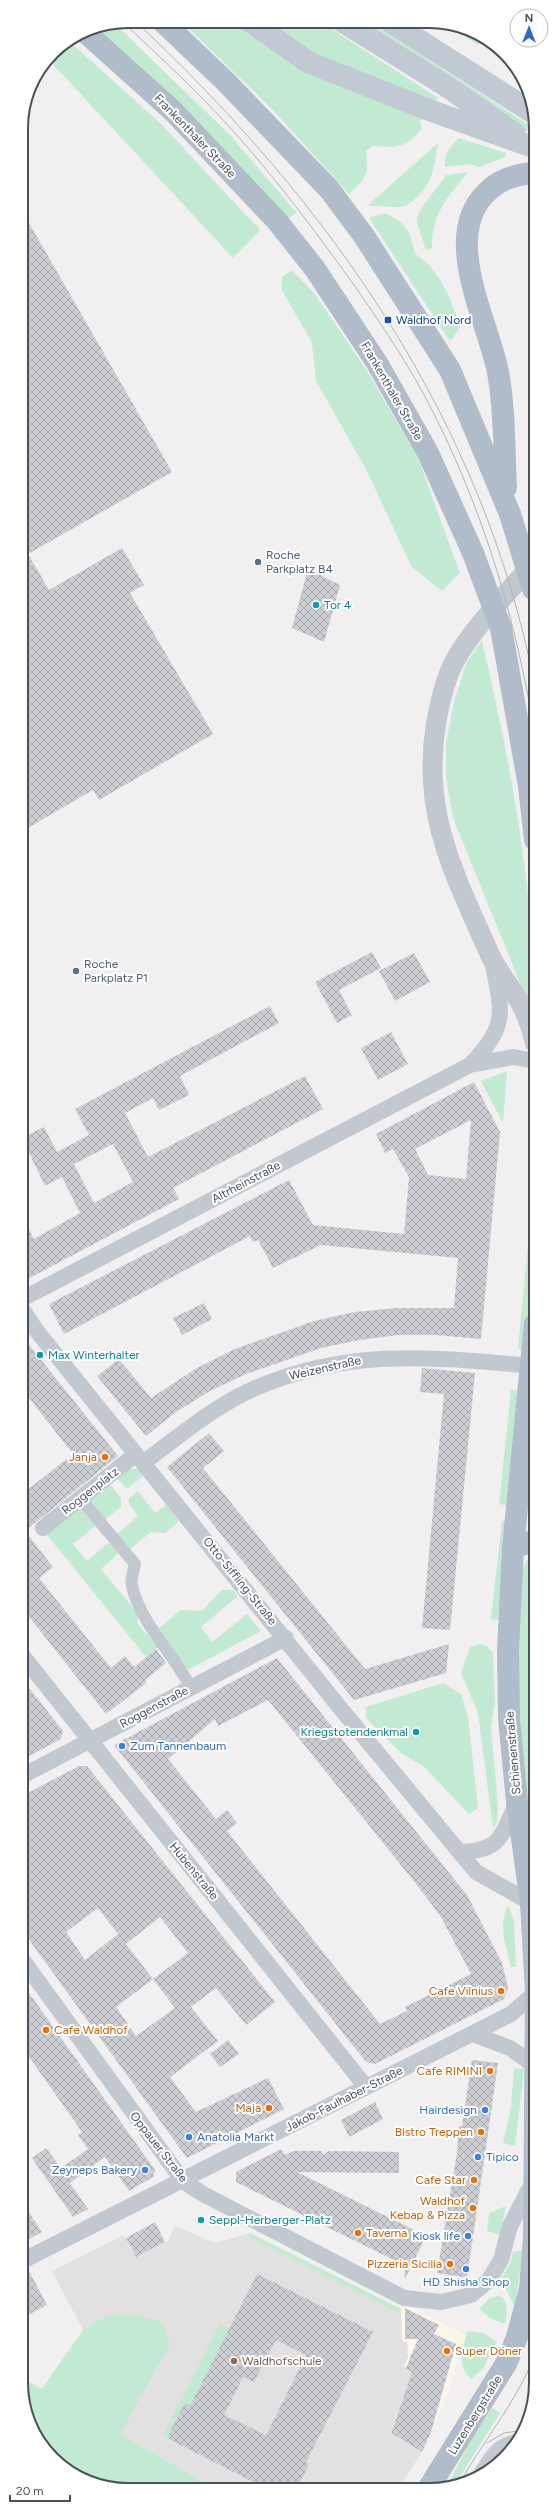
<svg xmlns="http://www.w3.org/2000/svg" width="557" height="2511" font-family="Figtree,sans-serif">
<style>
.commercial{fill:#faf6ea}
.education{fill:#e2e0e0}
.green{fill:#c2ead3}
.building{fill:url(#building-cross-hatch);fill-rule:evenodd}
.lines{fill:none;stroke-linecap:round;stroke-linejoin:round}
.pedestrian{stroke:#c1c8cf;stroke-width:12}
.minor{stroke:#c1c8cf;stroke-width:16}
.tertiary{stroke:#c1c8cf;stroke-width:20}
.secondary{stroke:#c1c9d3;stroke-width:22}
.primary{stroke:#b1bcca;stroke-width:22}
.tram{stroke:#b1b4b8;stroke-width:1}
.primary-bridge{stroke:#b1bcca;stroke-width:22}
.transit-dot{fill:#1a4fb4;stroke:#fff;stroke-width:1.5}
.service-dot{fill:#5c6f8a;stroke:#fff;stroke-width:1.5}
.culture-dot{fill:#0f9aa8;stroke:#fff;stroke-width:1.5}
.food-dot{fill:#e8710a;stroke:#fff;stroke-width:1.5}
.shop-dot{fill:#3f7fe0;stroke:#fff;stroke-width:1.5}
.education-dot{fill:#8d6e63;stroke:#fff;stroke-width:1.5}
.labels{text-anchor:middle;dominant-baseline:central;stroke-width:4;stroke-linejoin:round;paint-order:stroke}
.street-label{font-size:12px;fill:#49515a;stroke:#fff}
.transit-label{font-size:12px;fill:#164399;stroke:#fff;text-anchor:start}
.service-label{font-size:12px;fill:#4e5e75;stroke:#fff;text-anchor:start}
.culture-label{font-size:12px;fill:#0d838f;stroke:#fff;text-anchor:start}
.food-label{font-size:12px;fill:#c56008;stroke:#fff;text-anchor:end}
.shop-label{font-size:12px;fill:#366cbe;stroke:#fff;text-anchor:start}
.education-label{font-size:12px;fill:#785e54;stroke:#fff;text-anchor:start}
.rim{fill:none;stroke:#49515a;stroke-width:2}
</style>
<defs>
<pattern id="building-cross-hatch" width="8" height="8" patternUnits="userSpaceOnUse"><rect width="8" height="8" fill="#ccced3"/><path d="M0 0l8 8M0 8l8-8" fill="none" stroke="#a8aaae"/></pattern>
</defs>
<rect width="100%" height="100%" fill="#f1efef"/>
<path class="commercial" d="M404,2304L466,2335L447,2397L422,2452L390,2433L412,2372L404,2366L401,2309Z"/>
<path class="education" d="M175,2226L215,2243L250,2233L401,2309L402,2342H407L408,2357L404,2366L412,2372L390,2433L422,2452L398,2489L214,2488L42,2389L83,2330L52,2271L124,2235L136,2257L168,2241Z"/>
<path class="green" d="M181,21L330,22L324,24L438,98L420,122L422,128C406,148 397,148 373,146L366,151C369,175 366,178 349,194L275,112Z
M362,23H372L535,129V136Z
M445,23L481,35L478,45Z
M115,24L230,135L297,213L287,219L94,28Z
M69,41L160,123L260,230L233,258L48,59L53,52Z
M458,138L506,153L505,157L479,167L469,164L445,167C444,152 450,148 458,138Z
M438,143C434,165 434,182 416,198C411,203 405,207 397,207C387,207 378,205 367,206Z
M469,172C447,197 432,213 432,248L428,250L425,248C423,239 419,230 417,222C416,209 439,188 446,175Z
M384,213C407,223 410,230 415,254C439,268 453,302 460,328L450,341L369,218Z
M292,270L314,293L367,371L418,458L460,573L442,591L411,566L366,469L316,381L312,343L282,290V277Z
M482,641C511,764 535,893 535,1020L453,818L446,777V742L454,702L467,661Z
M507,1071L503,1123L481,1081Z
M535,1173V1246L525,1346L521,1350L518,1348Z
M511,1390L518,1391L506,1505L499,1504Z
M535,1415L536,1510L526,1509Z
M128,1469H138L143,1476L127,1489L117,1478Z
M110,1484L121,1498V1507L103,1521L87,1502Z
M138,1491L155,1513L166,1505L177,1518L178,1522L165,1533L151,1532L130,1549L127,1548L117,1537L118,1533L138,1516L129,1504V1498Z
M83,1506L98,1524L73,1544L87,1561L107,1544L112,1543L118,1550L117,1555L101,1569L139,1615L137,1623L158,1647L146,1657L47,1535Z
M502,1521L509,1522L499,1620L491,1619Z
M536,1554V1859L525,1787L519,1714L517,1653L522,1569L527,1560Z
M222,1590H233L238,1596L201,1627L212,1642L247,1614L261,1631L188,1670L157,1630L181,1610L202,1611Z
M480,1644L487,1646L493,1653L495,1701L491,1727L498,1807L497,1821L493,1828L478,1713L461,1673L470,1647Z
M443,1683L461,1694L468,1717L478,1808L469,1814L423,1766L402,1754L366,1718V1707Z
M508,1905L514,1920L516,1967H511C506,1946 498,1926 508,1905Z
M514,2068L524,2069L515,2146L503,2143L511,2107Z
M506,2206L500,2235L487,2231L489,2213Z
M250,2233L401,2309L399,2313L248,2237Z
M523,2250L515,2308L501,2278L510,2264L513,2252Z
M498,2296C510,2300 507,2314 505,2324L490,2318L479,2309L490,2298Z
M136,2315L162,2322L170,2344L120,2434L214,2488H107L75,2476L48,2454L22,2397V2378L42,2389L83,2330L108,2316Z
M220,2323L230,2328L190,2406L185,2403L167,2438L163,2436Z
M467,2331L483,2333L497,2342L483,2368L472,2379C455,2368 464,2348 467,2331Z
M492,2408L500,2413L454,2486L446,2488L472,2438Z"/>
<path class="building" d="M21,209L172,472L28,554L49,590L122,548L144,585L130,593L213,734L99,800L93,790L21,832Z
M308,569L340,585L324,642L292,628Z
M372,952L381,968L339,990L352,1015L337,1023L315,982Z
M414,953L430,982L395,1001L379,971Z
M270,1006L279,1023L180,1076L189,1095L159,1110L153,1098L125,1113L148,1157L305,1076L323,1109L173,1188L179,1199L22,1282V1215L34,1239L80,1213L62,1177L45,1186L22,1138L44,1127L57,1152L89,1135L75,1109ZM113,1144L133,1182L94,1203L74,1164Z
M391,1032L408,1064L378,1080L361,1048Z
M474,1082L500,1132L481,1339L435,1335H398L359,1340L321,1348L246,1374L210,1391L176,1412L146,1436L97,1376L119,1359L151,1398L197,1368L235,1349L314,1321L355,1312L396,1308H454L458,1258L321,1245L273,1268L258,1240L253,1242L250,1236L64,1334L49,1304L289,1180L313,1225L404,1234L409,1177L393,1149L385,1153L376,1134ZM471,1120L466,1179L428,1175L415,1149Z
M204,1303L212,1319L182,1335L173,1318Z
M22,1336L118,1456L25,1531L53,1567L39,1578L111,1668L125,1656L134,1667L156,1649L166,1663L145,1680L146,1683L106,1714L22,1608V1494L73,1454L22,1389Z
M422,1368L475,1373L450,1630L422,1628L444,1394L420,1392Z
M209,1433L224,1451L203,1468L365,1669L449,1644L446,1673L354,1700L167,1467Z
M277,1658L467,1895L502,1963L508,1988L504,1999L375,2064L366,2062L114,1745ZM268,1700L417,1885L441,1917L471,1974L405,2007L407,2011L380,2024L227,1831L237,1823L227,1810L216,1819L168,1759L215,1719L218,1726Z
M22,1679L63,1731L61,1739L22,1760Z
M79,1766H87L275,2002L246,2025L216,1988L191,2007L218,2041L170,2077L196,2112L268,2078L284,2109L187,2158L22,1930V1796ZM98,1908L118,1934L85,1960L66,1932ZM160,1917L188,1953L153,1979L126,1944ZM153,1979L175,2008L136,2036L116,2007Z
M22,1983L155,2170L153,2177L129,2191L105,2157L70,2183L88,2209L73,2217L32,2158L46,2148L61,2168L88,2149L78,2135L82,2132L22,2047Z
M228,2040L239,2054L220,2067L210,2054Z
M472,2060L498,2063L467,2278L437,2273L457,2153L459,2126H462Z
M375,2102L383,2119L349,2137L341,2120Z
M281,2149L285,2155L293,2151H321L323,2155L329,2151L399,2152V2173L297,2172L426,2236L405,2279L404,2265L236,2182V2172Z
M22,2202L42,2232L22,2243Z
M155,2222L165,2242L136,2257L126,2238Z
M28,2269L47,2305L22,2318V2270Z
M257,2274L373,2332L306,2462L309,2464L297,2489L265,2488L167,2438L185,2403L190,2406ZM276,2340L306,2355L266,2435L224,2415L243,2377L254,2382Z
M405,2308L439,2325L434,2334L456,2344L431,2432L422,2452L391,2433L412,2372L406,2368L418,2339H405Z"/>
<g class="lines">
<path class="pedestrian" d="M80,1498L135,1564C134,1570 130,1580 132,1586C141,1624 173,1653 191,1688"/>
<path class="minor" d="M470,1065C507,1026 503,1015 493,965
M22,1299L470,1065L513,1057L535,1061
M22,1309L36,1330L341,1709L476,1872L531,1903
M143,1463C178,1437 212,1408 251,1390C347,1347 432,1357 532,1366
M43,1528L136,1454
M22,1655L366,2087
M22,1776L286,1638
M461,1852C502,1850 501,1836 517,1802
M22,1959L183,2181L203,2194L404,2298L441,2302L471,2295L488,2281L501,2260L510,2226L533,2182
M473,2034L510,2048L535,2066
M22,2261L511,2014L536,1992
M480,2476C489,2461 496,2446 516,2442"/>
<path class="tertiary" d="M535,561C509,592 479,621 458,655C446,675 440,700 436,724C421,814 455,875 490,955C498,972 511,987 521,1004C527,1016 532,1030 535,1043"/>
<path class="secondary" d="M251,22L308,62L429,110L533,147
M343,22L446,86L515,134
M392,23L535,114"/>
<path class="primary" d="M162,21L225,81L329,189L364,236L450,370L510,514
M84,31L173,111L277,221L315,269L377,363L428,453L473,553
M506,488C504,450 505,410 498,372C488,321 441,237 486,193C499,179 516,174 535,173
M501,628L529,786L535,840
M513,1548L536,1540
M428,2489L507,2362L517,2337L530,2289L534,2237L536,1992L531,1903L517,1802L509,1718L508,1650L513,1548L535,1324"/>
<path class="tram" d="M135,21C330,203 484,421 535,687
M123,22C161,58 199,93 234,132C277,180 316,232 354,285C384,328 413,371 436,418C486,518 517,625 535,735
M487,2443L504,2433L524,2430
M459,2484C484,2440 517,2401 536,2353"/>
<path class="primary-bridge" d="M510,514L533,589
M473,553L501,628"/>
</g>
<rect class="transit-dot" x="384" y="316" width="8" height="8" rx="2"/>
<g class="service-dot">
<circle cx="258" cy="562" r="4"/>
<circle cx="76" cy="971" r="4"/>
</g>
<g class="culture-dot">
<circle cx="316" cy="605" r="4"/>
<circle cx="40" cy="1355" r="4"/>
<circle cx="416" cy="1732" r="4"/>
<circle cx="201" cy="2220" r="4"/>
</g>
<g class="food-dot">
<circle cx="105" cy="1457" r="4"/>
<circle cx="501" cy="1991" r="4"/>
<circle cx="46" cy="2030" r="4"/>
<circle cx="490" cy="2071" r="4"/>
<circle cx="269" cy="2108" r="4"/>
<circle cx="481" cy="2132" r="4"/>
<circle cx="474" cy="2180" r="4"/>
<circle cx="473" cy="2208" r="4"/>
<circle cx="358" cy="2233" r="4"/>
<circle cx="450" cy="2264" r="4"/>
<circle cx="447" cy="2351" r="4"/>
</g>
<g class="shop-dot">
<circle cx="122" cy="1746" r="4"/>
<circle cx="485" cy="2110" r="4"/>
<circle cx="189" cy="2137" r="4"/>
<circle cx="478" cy="2157" r="4"/>
<circle cx="145" cy="2170" r="4"/>
<circle cx="468" cy="2236" r="4"/>
<circle cx="466" cy="2269" r="4"/>
</g>
<circle class="education-dot" cx="234" cy="2361" r="4"/>
<g class="labels">
<g class="street-label">
<text transform="translate(195 136) rotate(46)">Frankenthaler Straße</text>
<text transform="translate(392 391) rotate(60)">Frankenthaler Straße</text>
<text transform="translate(246 1182) rotate(-28)">Altrheinstraße</text>
<text transform="translate(325 1368) rotate(-13)">Weizenstraße</text>
<text transform="translate(90 1491) rotate(-38)">Roggenplatz</text>
<text transform="translate(240 1581) rotate(51)">Otto-Siffling-Straße</text>
<text transform="translate(154 1707) rotate(-28)">Roggenstraße</text>
<text transform="translate(513 1753) rotate(-95)">Schienenstraße</text>
<text transform="translate(194 1871) rotate(51)">Hubenstraße</text>
<text transform="translate(344 2099) rotate(-27)">Jakob-Faulhaber-Straße</text>
<text transform="translate(159 2147) rotate(52)">Oppauer Straße</text>
<text transform="translate(475 2415) rotate(-58)">Luzenbergstraße</text>
</g>
<g class="transit-label">
<text x="396" y="320">Waldhof Nord</text>
</g>
<g class="service-label">
<text x="266" y="555">Roche<tspan x="266" dy="14">Parkplatz B4</tspan></text>
<text x="84" y="964">Roche<tspan x="84" dy="14">Parkplatz P1</tspan></text>
</g>
<g class="culture-label">
<text x="324" y="605">Tor 4</text>
<text x="48" y="1355">Max Winterhalter</text>
<text x="408" y="1732" text-anchor="end">Kriegstotendenkmal</text>
<text x="209" y="2220">Seppl-Herberger-Platz</text>
</g>
<g class="food-label">
<text x="97" y="1457">Janja</text>
<text x="493" y="1991">Cafe Vilnius</text>
<text x="54" y="2030" text-anchor="start">Cafe Waldhof</text>
<text x="482" y="2071">Cafe RIMINI</text>
<text x="261" y="2108">Maja</text>
<text x="473" y="2132">Bistro Treppen</text>
<text x="466" y="2180">Cafe Star</text>
<text x="465" y="2201">Waldhof<tspan x="465" dy="14">Kebap &amp; Pizza</tspan></text>
<text x="366" y="2233" text-anchor="start">Taverna</text>
<text x="442" y="2264">Pizzeria Sicilia</text>
<text x="455" y="2351" text-anchor="start">Super Döner</text>
</g>
<g class="shop-label">
<text x="130" y="1746">Zum Tannenbaum</text>
<text x="477" y="2110" text-anchor="end">Hairdesign</text>
<text x="197" y="2137">Anatolia Markt</text>
<text x="486" y="2157">Tipico</text>
<text x="137" y="2170" text-anchor="end">Zeyneps Bakery</text>
<text x="460" y="2236" text-anchor="end">Kiosk life</text>
<text x="466" y="2282" text-anchor="middle">HD Shisha Shop</text>
</g>
<g class="education-label">
<text x="242" y="2361">Waldhofschule</text>
</g>
</g>
<path d="M0 0H557V2511H0ZM128 28H429A100 100 0 0 1 529 128V2383A100 100 0 0 1 429 2483H128A100 100 0 0 1 28 2383V128A100 100 0 0 1 128 28Z" fill="#fff" fill-rule="evenodd"/>
<path class="rim" d="M128 28H429A100 100 0 0 1 529 128V2383A100 100 0 0 1 429 2483H128A100 100 0 0 1 28 2383V128A100 100 0 0 1 128 28Z"/>
<g transform="translate(529 28)"><circle r="19" fill="#ffffff" stroke="#b6b9bd"/>
<path d="M0-3L7 15L0 10L-7 15Z" fill="#2e6acb"/>
<text y="-6" font-size="11" font-weight="bold" text-anchor="middle" fill="#49515a">N</text>
</g>
<path d="M10 2495v6h60v-6" fill="none" stroke="#49515a" stroke-width="2"/>
<text x="16" y="2495" font-size="12" fill="#49515a" stroke="#ffffff" stroke-width="3" paint-order="stroke">20 m</text>
</svg>
